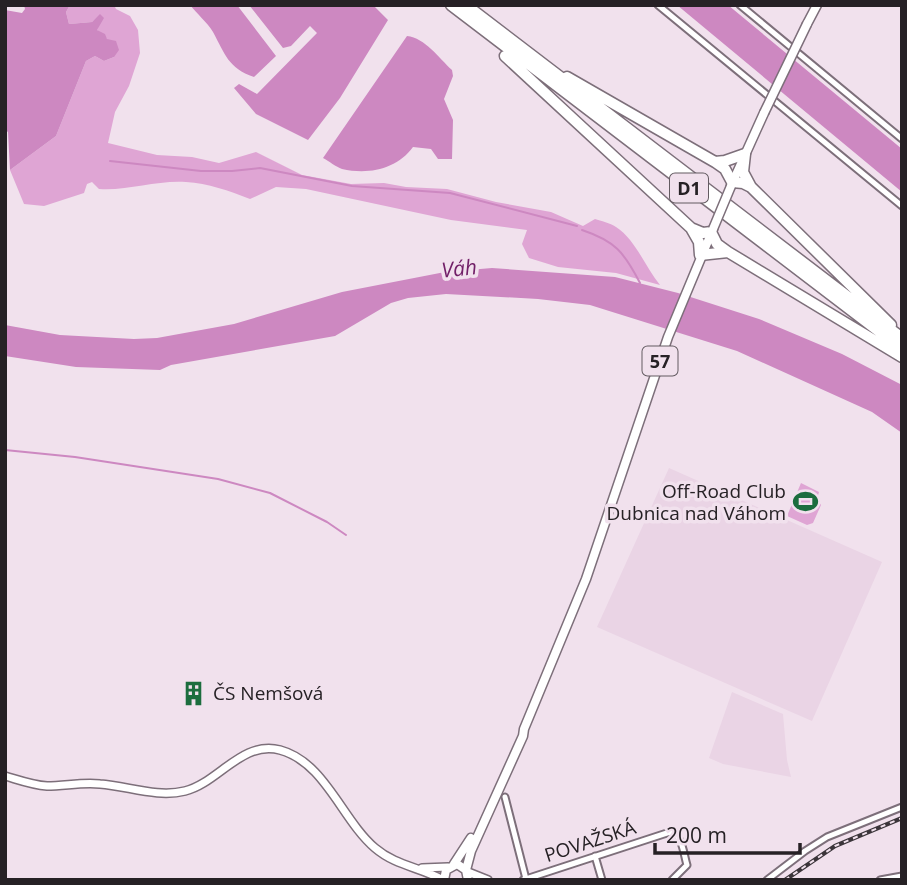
<svg xmlns="http://www.w3.org/2000/svg" width="907" height="885" font-family="'Open Sans',sans-serif">
<style>
.built{fill:#ead4e5}
.green{fill:#dfa5d4}
.water{fill:#cd88c1}
.lines{fill:none;stroke-linecap:round;stroke-linejoin:round}
.stream{stroke:#cd88c1;stroke-width:2}
.minor-casing{stroke:#7d6f7a;stroke-width:9}
.secondary-casing{stroke:#7d6f7a;stroke-width:10}
.primary-casing{stroke:#7d6f7a;stroke-width:11}
.motorway-casing{stroke:#7d6f7a;stroke-width:13}
.minor{stroke:#fff;stroke-width:5}
.secondary{stroke:#fff;stroke-width:7}
.primary{stroke:#fff;stroke-width:8}
.motorway{stroke:#fff;stroke-width:10}
.rail-casing{stroke:#3b353a;stroke-width:4.5}
.rail{stroke:#f1e1ed;stroke-width:2;stroke-dasharray:5;stroke-linecap:butt}
.primary-bridge-casing{stroke:#7d6f7a;stroke-width:11;stroke-linecap:butt}
.primary-bridge{stroke:#fff;stroke-width:8}
.labels{text-anchor:middle;dominant-baseline:central;stroke-width:7;stroke-linejoin:round;paint-order:stroke}
.shield{fill:#f1e1ed;stroke:#635b61;stroke-width:2}
.shield-label{font-size:18px;font-weight:bold;fill:#262125}
.poi-label{font-size:19px;fill:#262125;stroke:#f1e1ed;text-anchor:end}
.street-label{font-size:19px;fill:#262125;stroke:#f1e1ed}
.water-label{font-size:21px;font-style:italic;fill:#722068;stroke:#f1e1ed}
</style>
<rect width="100%" height="100%" fill="#f1e1ed"/>
<path class="built" d="M669,468L882,562L812,721L597,627Z
M732,692L783,714L787,760L791,777L723,764L709,758Z"/>
<path class="green" d="M70,5H114L116,9L130,16L138,30L140,53L129,86L115,112L108,143L157,155L192,157L219,163L256,152L302,175L351,184L384,183L406,187L447,189L496,202L551,212L583,226L595,219C601,221 610,223 616,227C636,240 645,267 660,285L616,273L558,267L529,258L522,244L527,230L451,220L306,189L276,187L250,199C229,191 208,183 186,182C157,180 128,191 99,189L92,182L87,184L84,193L44,206L24,204L10,170L56,136L86,61L95,56L104,61L114,57L107,39L97,30L100,15L92,22L69,24L66,12Z
M801,483L819,492L817,499L821,505L813,523L807,525L787,516Z"/>
<path class="water" d="M24,5H70L66,12L69,24L92,22L100,14L104,18L97,30L105,34L107,39L116,41L119,50L114,57L104,61L95,56L86,61L56,136L10,170L8,132L5,130V10L22,13L25,9Z
M190,5H237L276,56L254,77C228,68 225,54 213,32C207,22 197,14 190,5Z
M249,5H373L388,20L340,98L308,140L256,114L234,88L239,84L257,94L317,33L310,26L291,46L283,48Z
M677,5H728L902,149V192Z
M407,36C425,38 439,58 452,70L453,76L444,99L453,120L452,159H438L431,149L413,147C397,169 369,175 342,169C336,167 329,161 323,158Z
M492,268L615,277L678,293L759,319L842,354L902,385V433L872,412L737,351L590,305L538,299L446,294L408,298L391,303L335,336L171,365L160,370L76,367L5,356V325L60,335L134,339L157,338L234,324L342,292L445,272Z"/>
<g class="lines">
<path class="stream" d="M110,161L201,171H232L260,168L352,186L450,193L577,226
M582,230C615,241 624,252 640,283
M5,450L75,457L218,479L270,493L327,522L346,535"/>
<defs>
<path id="minor" d="M658,5L902,206
M740,5L902,139
M505,797L526,879
M595,856L602,880
M523,880L670,832C683,836 683,852 687,865L672,880
M767,880L805,851L827,837L902,807
M880,880L902,876"/>
<path id="secondary" d="M5,776C19,780 32,785 47,786C65,786 82,782 100,784C128,786 157,798 185,791C218,783 242,740 280,750C325,762 342,820 375,848C396,866 420,867 443,880
M422,868L448,867
M468,872L488,880"/>
<path id="primary" d="M807,24L817,5
M731,186L764,113
M454,864L471,838
M466,870L471,851L523,736L524,729L586,579L668,337L713,229
M444,880L446,870L457,864L466,870L468,880"/>
<path id="motorway" d="M451,5L902,349
M466,5L902,338
M505,56L691,228L699,242L700,255L728,252
M567,77L715,162L725,169L732,182L743,183L751,187
M745,154L743,172L751,187L891,325
M715,162L725,161L745,154
M691,228L703,233L711,232L717,244L728,252L902,357"/>
</defs>
<use href="#minor" class="minor-casing"/>
<use href="#secondary" class="secondary-casing"/>
<use href="#primary" class="primary-casing"/>
<use href="#motorway" class="motorway-casing"/>
<use href="#minor" class="minor"/>
<use href="#secondary" class="secondary"/>
<use href="#primary" class="primary"/>
<use href="#motorway" class="motorway"/>
<defs>
<path id="rail" d="M785,880L835,846L902,818"/>
</defs>
<use href="#rail" class="rail-casing"/>
<use href="#rail" class="rail"/>
<defs>
<path id="primary-bridge" d="M764,113L807,24
M713,229L731,186"/>
</defs>
<use href="#primary-bridge" class="primary-bridge-casing"/>
<use href="#primary-bridge" class="primary-bridge"/>
</g>
<defs>
<symbol id="stadium-bare" viewBox="-9 -9 18 18"><path d="M0-5a6.5 5 0 1 0 0 10a6.5 5 0 1 0 0-10ZM-3.5-1.8h7v3.6h-7Z" fill="#1c6d3e" stroke="#f1e1ed" stroke-width="2.5" paint-order="stroke"/></symbol>
<symbol id="building-bare" viewBox="-9 -9 18 18"><path d="M-4-6H4V6H1V3H-1V6H-4ZM-2.5-4.3h1.7v1.8h-1.7ZM.8-4.3h1.7v1.8H.8ZM-2.5-1h1.7V.8h-1.7ZM.8-1h1.7V.8H.8Z" fill="#1c6d3e" stroke="#f1e1ed" stroke-width="2.5" paint-order="stroke"/></symbol>
</defs>
<g fill-rule="evenodd">
<use href="#stadium-bare" x="788" y="484" width="35" height="35"/>
<use href="#building-bare" x="176" y="676" width="35" height="35"/>
</g>
<g class="labels">
<g class="shield">
<rect x="670" y="173.5" width="38" height="29" rx="5"/>
<rect x="642.5" y="346.5" width="35" height="29" rx="5"/>
</g>
<g class="shield-label">
<text x="689" y="188">D1</text>
<text x="660" y="361">57</text>
</g>
<g class="poi-label">
<text x="786" y="491">Off-Road Club<tspan x="786" dy="22">Dubnica nad Váhom</tspan></text>
<text x="213" y="693" text-anchor="start">ČS Nemšová</text>
</g>
<g class="street-label">
<text transform="translate(590 841) rotate(-18)">POVAŽSKÁ</text>
</g>
<g class="water-label">
<text transform="translate(459 268) rotate(-6)">Váh</text>
</g>
</g>
<rect width="907" height="885" fill="none" stroke="#262125" stroke-width="14"/>
<path d="M655 843v10h145v-10" fill="none" stroke="#262125" stroke-width="3.5"/>
<text x="666" y="843" font-size="21" fill="#262125" stroke="#f1e1ed" stroke-width="5" paint-order="stroke">200 m</text>
</svg>
